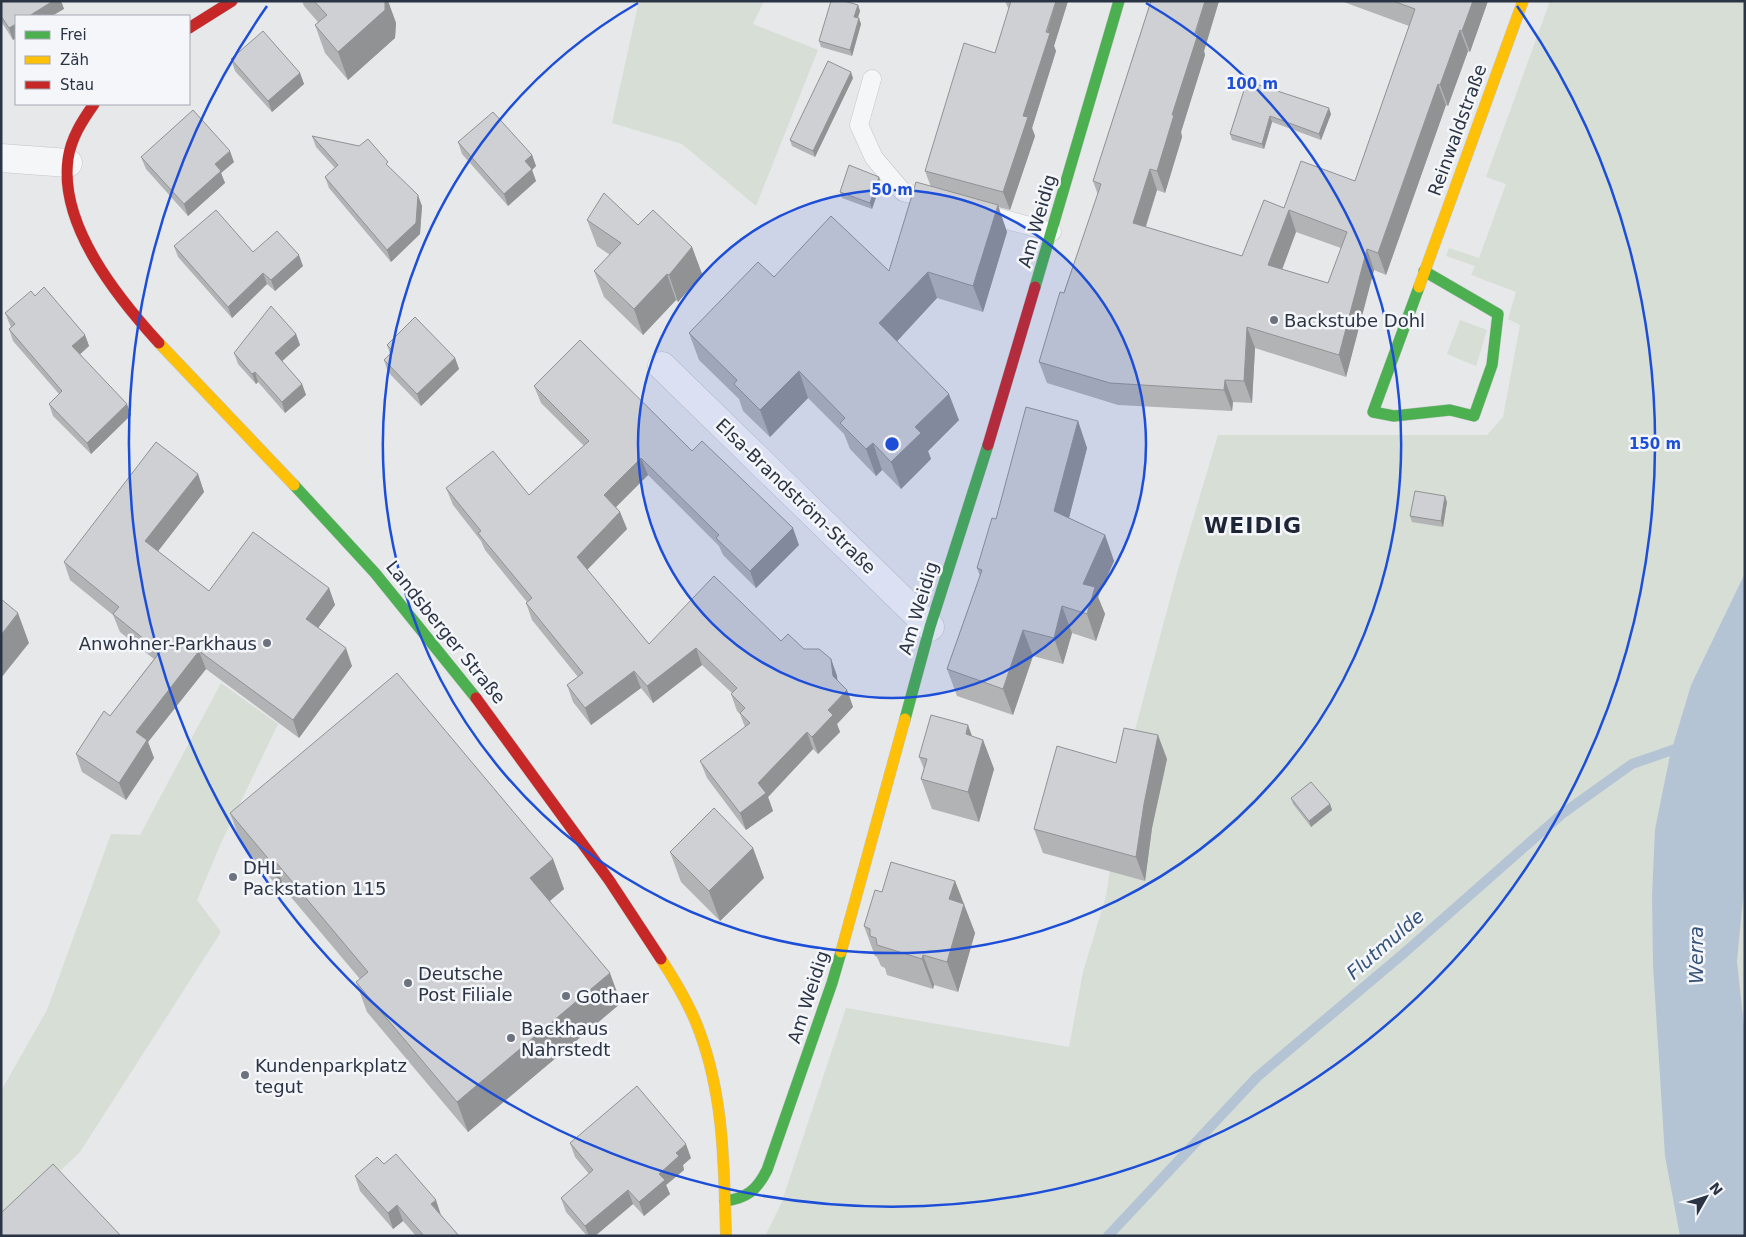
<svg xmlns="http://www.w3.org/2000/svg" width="1746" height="1237" font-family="'DejaVu Sans',sans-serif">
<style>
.green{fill:#d6ded6}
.water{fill:#b4c4d5}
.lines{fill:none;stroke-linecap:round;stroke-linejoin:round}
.stream{stroke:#b4c4d5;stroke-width:10}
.lane-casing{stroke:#c4c6c8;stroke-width:19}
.street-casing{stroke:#c4c6c8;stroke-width:29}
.fast-casing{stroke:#c4c6c8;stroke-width:12}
.slow-casing{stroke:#c4c6c8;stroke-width:12}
.jam-casing{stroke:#c4c6c8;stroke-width:12}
.lane{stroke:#f5f6f7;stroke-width:18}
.street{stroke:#f5f6f7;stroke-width:28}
.fast{stroke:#4caf50;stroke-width:11}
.slow{stroke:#ffc107;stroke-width:11}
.jam{stroke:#c62828;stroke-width:11}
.wall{fill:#b1b3b5;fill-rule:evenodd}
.shaded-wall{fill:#909294}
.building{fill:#ced0d3;stroke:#909294;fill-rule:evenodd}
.ring{fill:none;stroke:#1d4ed8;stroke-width:2.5}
.poi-dot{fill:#6c737f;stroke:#f4f6f9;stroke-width:2}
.labels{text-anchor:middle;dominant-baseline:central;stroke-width:5;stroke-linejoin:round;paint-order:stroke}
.street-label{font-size:18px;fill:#2b3445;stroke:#f4f6f9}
.poi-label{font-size:18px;fill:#2b3445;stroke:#f4f6f9;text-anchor:start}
.water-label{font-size:19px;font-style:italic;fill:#34527a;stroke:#f4f6f9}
.district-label{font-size:22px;font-weight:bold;letter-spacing:1px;fill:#1d2536;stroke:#f4f6f9}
.centre{fill:#1d4ed8;stroke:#f4f6f9;stroke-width:2.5}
.ring-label{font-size:15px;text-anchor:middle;font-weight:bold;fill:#1d4ed8;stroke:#f4f6f9;stroke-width:5;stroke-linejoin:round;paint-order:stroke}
</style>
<rect width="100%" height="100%" fill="#e6e8ea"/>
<path class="green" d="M639,1H764L753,24L818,50L756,206L682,144L612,123Z
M1550,1H1745V573L1691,685L1670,755L1655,829L1745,817V1236H765L781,1204L846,1008L1069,1047L1083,972L1106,896L1125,767L1177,573L1218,435H1487L1503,417L1520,325L1508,319L1516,292L1471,275L1475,266L1446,256L1449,248L1479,258L1506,184L1486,177Z
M1460,320L1487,330L1476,366L1447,354Z
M221,683L278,724L221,843L197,900L221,932L80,1152L1,1227V1091L47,1010L111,834L140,835Z"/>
<path class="water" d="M1745,573V878L1737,961L1745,1036V1236H1680L1665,1156L1653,965L1652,896L1655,829L1670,755L1691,685Z"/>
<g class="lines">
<path class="stream" d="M1108,1236L1257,1077L1403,954L1562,814L1632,764L1684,746"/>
<defs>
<path id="lane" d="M872,79L859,125L874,158L903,192L934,200
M981,213L1052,232"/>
<path id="street" d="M1,158L68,163
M662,366L930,627"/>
<path id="fast" d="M1035,287L1119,1
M1419,287L1373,412L1394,416L1450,410L1474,416L1492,365L1498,314L1424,271
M294,485L375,573L476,698
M905,719L930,627L988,445
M725,1201C747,1198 757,1190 767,1170L832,983L841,952"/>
<path id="slow" d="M1419,287L1523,1
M159,343L294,485
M841,952L905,719
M661,959C676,982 691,1007 700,1033C724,1098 724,1167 726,1236"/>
<path id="jam" d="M189,28L232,1
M94,104C82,121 71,138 68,159C59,225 117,297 159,343
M988,445L1035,287
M476,698L609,880L661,959"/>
</defs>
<use href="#lane" class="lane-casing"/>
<use href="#street" class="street-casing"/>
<use href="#fast" class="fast-casing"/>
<use href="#slow" class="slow-casing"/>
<use href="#jam" class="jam-casing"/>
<use href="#lane" class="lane"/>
<use href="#street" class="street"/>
<use href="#fast" class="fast"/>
<use href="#slow" class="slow"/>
<use href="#jam" class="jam"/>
</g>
<path class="wall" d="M1,1H61L64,9L16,16V38L13,40L1,21Z
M302,1H388L396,23L395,38L348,80L325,53L315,25L318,22L304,6Z
M1005,1H1068L1054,46L1056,51L1032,128L1035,136L1010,210L998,207L1007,232L983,312L937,298L897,341L959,420L928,451L931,459L901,489L882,470L876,476L850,449L844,434L808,398L770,437L743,411L739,399L699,360L689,333L774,277L889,271L931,187L925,171L995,53L1009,10Z
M1151,1H1219L1204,51L1205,55L1181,132L1182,137L1165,193L1157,190L1146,227L1242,256L1284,208L1355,181L1409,26L1341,1H1488L1470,52L1468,51L1448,106L1446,105L1386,275L1374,270L1346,377L1255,348L1252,403L1233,402L1232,411L1118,405L1047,383L1039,362L1098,195L1093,181ZM1296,232L1341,248L1328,283L1282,269Z
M858,5L860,11L858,18L861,24L852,56L821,47L819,41Z
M231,59L300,73L304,84L272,112L235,71Z
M853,78L815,157L792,146L790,140Z
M1247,81L1331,114L1321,140L1272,122L1264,149L1232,140L1230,134Z
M312,136L390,168L422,206L420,234L391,262L329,188L325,177L335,168L316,147Z
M458,142L532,155L536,166L532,170L536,181L508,206L462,154Z
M141,157L234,162L221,173L225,183L188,216L146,169Z
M881,183L872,209L842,198L840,192Z
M587,220L638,225L692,247L702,274L678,302L676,300L643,335L604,297L594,271L610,255L597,246Z
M174,246L303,266L275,291L267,284L232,318L178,257Z
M35,296L85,335L89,346L80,354L131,415L91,454L53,416L49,404L59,394L13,341L9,329L11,327L10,325L5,313Z
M296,334L300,345L282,361L302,384L306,395L285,413L258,382L256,384L238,364L234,353Z
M387,345L455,358L459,369L421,406L388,372L384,360L390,354Z
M534,386L692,451L799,545L756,588L723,555L719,546L648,475L616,507L620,512L627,529L587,570L649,644L781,641L831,659L837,676V680L847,690L853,707L837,724L840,732L818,754L813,749L768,797L773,811L746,830L707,778L700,761L745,727L740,714L737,711L731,694L732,693L702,665L653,703L641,688L591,725L573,702L567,685L578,677L532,620L526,603L527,602L485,550L481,541L453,505L446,488L529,495L584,446L541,403Z
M1078,421L1087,448L1069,518L1105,535L1114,561L1098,597L1105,614L1096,641L1072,633L1063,664L1033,656L1013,715L957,696L947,669L980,576L977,568L996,519Z
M198,474L204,492L158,551L209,591L329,588L335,605L318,628L352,666L299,738L206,669L148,742L154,758L126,800L82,772L76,754L110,716L154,659L120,632L113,615L70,580L64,562Z
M1447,502L1443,527L1412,522L1410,516Z
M972,736L983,740L994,769L979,822L932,809L921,779L924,769L919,757Z
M1167,759L1152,828L1145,881L1043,853L1034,829L1116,763Z
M1291,798L1330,804L1332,810L1311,827L1293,804Z
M230,813L553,859L564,889L550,901L621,1003L468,1132L367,1012L356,982L360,979L285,890L282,892L241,843Z
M753,848L764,878L720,921L681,882L670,852Z
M955,881L975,933L958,992L934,985L933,989L887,975L885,968L881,966L877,957L875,956L864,926L882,892Z
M570,1143L691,1158L683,1165L684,1170L666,1185L670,1194L644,1216L633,1204L595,1236H587L566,1212L561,1198L589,1174L575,1157Z
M384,1164L441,1215L459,1236H416L403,1221L393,1229L360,1191L355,1176Z"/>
<path class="shaded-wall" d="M53,1H61L64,9L52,16H29Z
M385,1H388L396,23L395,38L348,80L338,52Z
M1056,1H1068L1054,46L1056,51L1032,128L1035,136L1010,210L1003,192L1023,116Z
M1205,1H1219L1204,51L1205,55L1181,132L1182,137L1165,193L1157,171L1172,115Z
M1473,1H1488L1470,52L1462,31Z
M858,5L860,11L856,23L854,17Z
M859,18L861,24L852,56L850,50Z
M16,24V38L13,40L9,28Z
M1460,30L1468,51L1448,106L1440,85Z
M851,72L853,78L815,157L813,151Z
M300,73L304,84L272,112L268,101Z
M1438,84L1446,105L1386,275L1378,253Z
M1329,108L1331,114L1321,140L1319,134Z
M1270,116L1272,122L1264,149L1262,144Z
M230,151L234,162L221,173L225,183L188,216L184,204L215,164Z
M532,155L536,166L532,170L536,181L508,206L504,194L525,161Z
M1150,169L1157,190L1140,244L1133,223Z
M879,177L881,183L872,209L870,203Z
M418,195L422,206L420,234L391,262L387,250Z
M998,205L1007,232L983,312L973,286Z
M1289,210L1296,232L1276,286L1268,265Z
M692,247L702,274L678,302L669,275Z
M1367,249L1374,270L1346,377L1339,355Z
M299,255L303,266L275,291L271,280Z
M928,272L937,298L889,350L879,323Z
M263,273L267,284L232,318L228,307Z
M667,274L676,300L643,335L634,309Z
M1247,327L1255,348L1252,403L1244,381Z
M296,334L300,345L279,364L275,353Z
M85,335L89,346L76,358L72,346Z
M455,358L459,369L421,406L417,394Z
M799,371L808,398L770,437L760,410Z
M255,372L258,382L256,384L252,374Z
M1225,380L1233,402L1232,411L1224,390Z
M302,384L306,395L285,413L282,402Z
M949,394L959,420L928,451L931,459L901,489L891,462L915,427Z
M127,404L131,415L91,454L87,443Z
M1078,421L1087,448L1064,537L1054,511Z
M873,443L882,470L876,476L866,449Z
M641,458L648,475L610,513L604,495Z
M198,474L204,492L152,559L145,541Z
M1445,496L1447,502L1443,527L1441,521Z
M620,512L627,529L583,574L577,557Z
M793,528L799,545L756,588L750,571Z
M1105,535L1114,561L1098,597L1105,614L1096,641L1087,614L1083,584Z
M329,588L335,605L312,636L306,619Z
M1062,606L1072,633L1063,664L1054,638Z
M18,613L29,643L1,678V635Z
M1023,630L1033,656L1013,715L1003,689Z
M346,648L352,666L299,738L293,720Z
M696,648L702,665L653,703L647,686Z
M199,651L206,669L148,742L154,758L126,800L119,783L136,732Z
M831,659L837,676L839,693L833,676Z
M634,671L641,688L591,725L585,708Z
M847,690L853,707L837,724L840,732L818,754L812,737L828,710Z
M968,725L979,755L983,740L994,769L979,822L968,792L966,734Z
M807,732L813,749L768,797L773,811L746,830L740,813L758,783Z
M1158,735L1167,759L1152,828L1145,881L1136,857L1144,804Z
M1330,804L1332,810L1311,827L1309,821Z
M753,848L764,878L720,921L709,891Z
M553,859L564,889L541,908L530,878Z
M274,860L285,890L282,892L271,862Z
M955,881L975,933L958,992L947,962L949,899Z
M923,955L934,985L933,989L922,959Z
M610,973L621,1003L468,1132L457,1102Z
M686,1144L691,1158L683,1165L684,1170L666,1185L670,1194L644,1216L639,1202L659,1174L676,1153Z
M628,1190L633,1204L595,1236H589L585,1226Z
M436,1200L441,1215L431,1204Z
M397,1205L403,1221L393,1229L388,1213Z"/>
<path class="building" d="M1,1H53L29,16H16V24L9,28L1,16Z
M314,1H385V10L338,52L315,25L327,15Z
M831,1H844L858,5L854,17L859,18L850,50L819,41Z
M1011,1H1056L1046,32L1050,33L1023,116L1028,117L1003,192L925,171L964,43L995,53Z
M1151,1H1205L1195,33L1198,34L1172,115H1174L1157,171L1150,169L1133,223L1242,256L1264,200L1284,208L1301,161L1355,181L1415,9L1393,1H1473L1462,31L1460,30L1440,85L1438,84L1378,253L1367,249L1339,355L1247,327L1244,381L1225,380L1224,390L1110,383L1039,362L1060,292L1064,293L1101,184L1093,181ZM1289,210L1347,232L1328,283L1268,265Z
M263,31L300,73L268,101L231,59Z
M828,61L851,72L813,151L790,140Z
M1247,81L1329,108L1319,134L1270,116L1262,144L1230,134Z
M193,110L230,151L215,164L221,171L184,204L141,157Z
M493,112L532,155L525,161L532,169L504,194L458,142Z
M312,136L359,146L368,139L388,162L386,164L418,195L416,223L387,250L325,177L338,165Z
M849,165L879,177L870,203L840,192Z
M916,182L998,205L973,286L928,272L879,323L949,394L915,427L921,433L891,462L873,443L866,449L840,423L845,418L799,371L760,410L734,384L737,380L689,333L758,262L774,277L831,216L889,271Z
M604,193L638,225L653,210L692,247L669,275L667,274L634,309L594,271L621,243L587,220Z
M216,210L253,252L277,231L299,255L271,280L263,273L228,307L174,246Z
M44,287L85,335L72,346L127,404L87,443L49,404L62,391L9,329L15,324L5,313L31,291L35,296Z
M271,306L296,334L275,353L302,384L282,402L255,372L252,374L234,353Z
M415,317L455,358L417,394L384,360L393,351L387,345Z
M580,340L692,451L702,441L793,528L750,571L716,538L719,535L641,458L604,495L620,512L577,557L649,644L714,576L781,641L788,634L804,649H819L831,659L833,676L847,690L828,710L833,715L812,737L807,732L758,783L766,793L740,813L700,761L750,723L740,713L745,708L731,694L737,688L696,648L647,686L634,671L585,708L567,685L583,673L526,603L532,598L478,533L481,531L446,488L493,451L529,495L589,441L534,386Z
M1026,407L1078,421L1054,511L1105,535L1083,584L1095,587L1087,614L1062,606L1054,638L1023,630L1003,689L947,669L982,570L977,568L992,518L996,519Z
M156,442L198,474L145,541L209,591L253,532L329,588L306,619L346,648L293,720L199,651L136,732L147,740L119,783L76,754L104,711L110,716L160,652L113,614L119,607L64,562Z
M1415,491L1445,496L1441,521L1410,516Z
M1,599L18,613L1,635Z
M397,673L553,859L530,878L610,973L457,1102L356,982L368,972L274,860L271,862L230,813Z
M931,715L968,725L966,734L983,740L968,792L921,779L927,759L919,757Z
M1124,728L1158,735L1144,804L1136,857L1034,829L1057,746L1116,763Z
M1311,782L1330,804L1309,821L1291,798Z
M714,808L753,848L709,891L670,852Z
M891,862L955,881L949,899L964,904L947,962L923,955L922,959L877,945L876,938L870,936V929L864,926L875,890L882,892Z
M637,1086L686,1144L676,1153L679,1156L659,1174L665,1180L639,1202L628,1190L585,1226L561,1198L593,1170L570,1143Z
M396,1154L436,1200L431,1204L459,1236H424L397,1205L388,1213L355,1176L377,1157L384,1164Z
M53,1164L121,1236H1V1213Z"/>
<circle cx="892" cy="444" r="254" fill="#1d4ed8" fill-opacity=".12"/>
<g class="ring">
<circle cx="892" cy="444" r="254"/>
<path d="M1146 3A509 509 0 1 1 638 3"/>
<path d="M1517 6A763 763 0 1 1 267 6"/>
</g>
<g class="poi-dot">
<circle cx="1274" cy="320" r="5"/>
<circle cx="267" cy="643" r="5"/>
<circle cx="233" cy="877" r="5"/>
<circle cx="408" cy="983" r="5"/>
<circle cx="566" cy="996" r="5"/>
<circle cx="511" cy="1038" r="5"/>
<circle cx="245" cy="1075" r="5"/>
</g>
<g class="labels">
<g class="street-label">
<text transform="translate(1457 130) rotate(-70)">Reinwaldstraße</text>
<text transform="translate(1037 221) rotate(-74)">Am Weidig</text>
<text transform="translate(796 496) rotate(44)">Elsa-Brandström-Straße</text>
<text transform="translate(918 608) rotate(-73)">Am Weidig</text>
<text transform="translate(446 632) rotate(51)">Landsberger Straße</text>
<text transform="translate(808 997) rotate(-72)">Am Weidig</text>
</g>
<g class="poi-label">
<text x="1284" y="320">Backstube Dohl</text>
<text x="257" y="643" text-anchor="end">Anwohner-Parkhaus</text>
<text x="243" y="867">DHL<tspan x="243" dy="21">Packstation 115</tspan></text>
<text x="418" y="973">Deutsche<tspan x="418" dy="21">Post Filiale</tspan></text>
<text x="576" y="996">Gothaer</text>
<text x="521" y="1028">Backhaus<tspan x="521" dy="21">Nahrstedt</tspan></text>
<text x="255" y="1065">Kundenparkplatz<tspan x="255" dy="21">tegut</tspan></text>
</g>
<g class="water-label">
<text transform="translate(1385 944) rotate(-41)">Flutmulde</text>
<text transform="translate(1696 955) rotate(-90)">Werra</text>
</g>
<g class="district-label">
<text x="1253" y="525">WEIDIG</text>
</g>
</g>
<circle cx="892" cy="444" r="8" class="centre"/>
<g class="ring-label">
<text x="1252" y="89">100 m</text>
<text x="892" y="195">50 m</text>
<text x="1655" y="449">150 m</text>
</g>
<rect width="1746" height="1237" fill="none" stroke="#2b3445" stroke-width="5"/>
<rect x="15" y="15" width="175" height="90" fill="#f4f6f9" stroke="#a4a8b1"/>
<rect x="25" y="31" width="25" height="8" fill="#4caf50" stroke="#a4a8b1"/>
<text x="60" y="40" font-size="15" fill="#2b3445">Frei</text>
<rect x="25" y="56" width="25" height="8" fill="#ffc107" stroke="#a4a8b1"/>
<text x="60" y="65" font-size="15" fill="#2b3445">Zäh</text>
<rect x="25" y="81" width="25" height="8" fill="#c62828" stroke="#a4a8b1"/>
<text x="60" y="90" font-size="15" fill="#2b3445">Stau</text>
<g transform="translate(1706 1197) rotate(51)" stroke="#f4f6f9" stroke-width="4" paint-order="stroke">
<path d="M0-4L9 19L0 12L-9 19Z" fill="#2b3445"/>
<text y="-8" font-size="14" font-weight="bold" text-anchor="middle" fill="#2b3445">N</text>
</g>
</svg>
